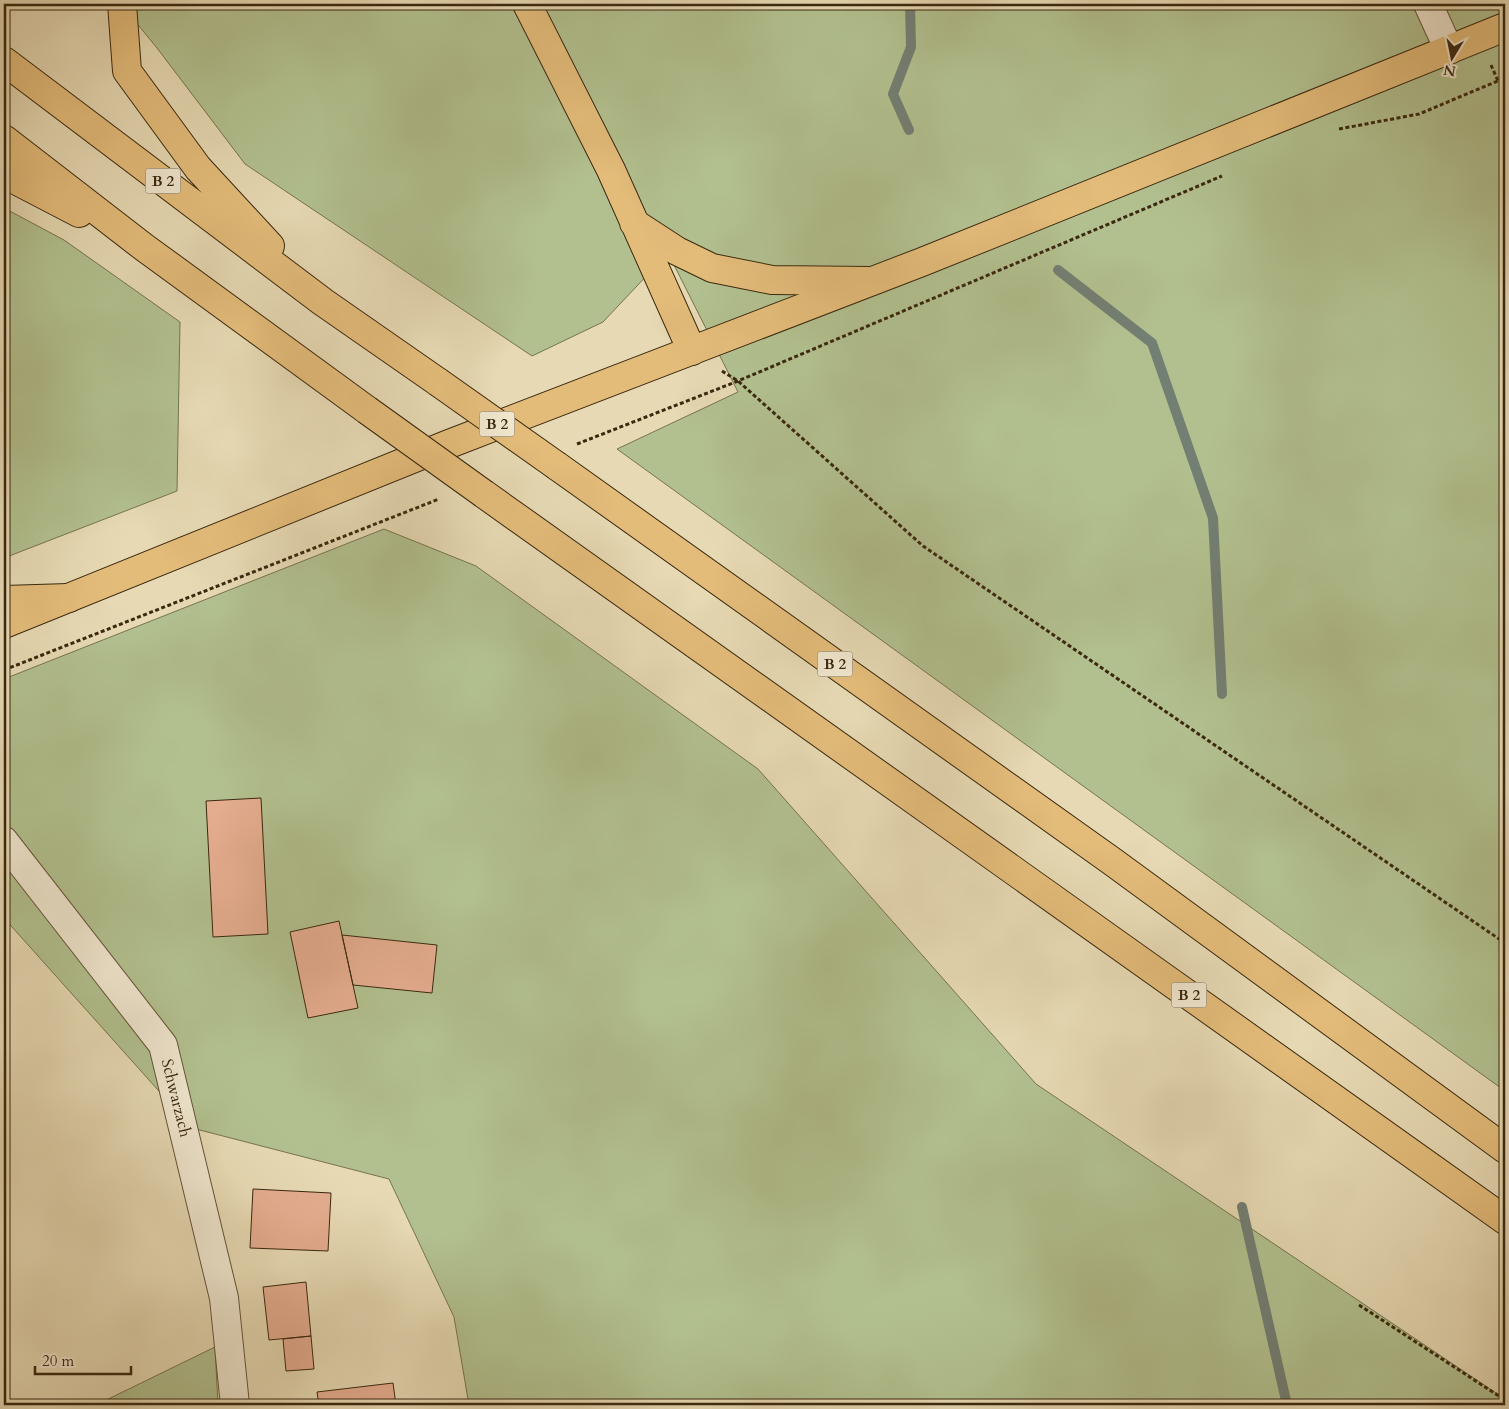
<svg xmlns="http://www.w3.org/2000/svg" width="1509" height="1409" font-family="Cardo,serif">
<style>
.green{fill:#b2c08f;stroke:#76744f}
.lines{fill:none;stroke-linecap:round;stroke-linejoin:round}
.stream{stroke:#737f73;stroke-width:10}
.building{fill:#e5ad90;stroke:#3a280f}
.minor-casing{stroke:#655438;stroke-width:30}
.major-casing{stroke:#3a280f;stroke-width:30}
.highway-casing{stroke:#3a280f;stroke-width:30}
.path{stroke:#3a280f;stroke-width:3;stroke-dasharray:4 2.5;stroke-linecap:butt}
.minor{stroke:#efe6ce;stroke-width:28}
.major{stroke:#e3bc7a;stroke-width:28}
.highway{stroke:#e3bc7a;stroke-width:28}
.highway-bridge-casing{stroke:#3a280f;stroke-width:30;stroke-linecap:butt}
.highway-bridge{stroke:#e3bc7a;stroke-width:28}
.labels{text-anchor:middle;dominant-baseline:central;stroke-width:4.5;stroke-linejoin:round;paint-order:stroke}
.shield{fill:#efe6ce;stroke:#706148;stroke-width:1}
.shield-label{font-size:15px;font-weight:bold;fill:#3a280f}
.street-label{font-size:16px;fill:#3a280f;stroke:#efe6ce}
</style>
<rect width="100%" height="100%" fill="#e6d9b3"/>
<filter id="stains"><feTurbulence type="fractalNoise" baseFrequency=".004" numOctaves="4"/><feColorMatrix values="0 0 0 0 .2 0 0 0 0 .09 0 0 0 0 .02 0 0 0 .5 -.17"/></filter>
<radialGradient id="worn" r=".72"><stop offset=".6" stop-color="#630" stop-opacity="0"/><stop offset="1" stop-color="#630" stop-opacity=".3"/></radialGradient>
<path class="green" d="M121,4H1505V1091L617,449L738,392L668,253L603,322L532,356L245,164L157,48Z
M4,208L64,240L180,322L177,491L4,558Z
M384,529L476,566L758,769L1036,1084L1505,1399V1405H469L454,1317L389,1179L192,1128L4,918V679Z
M215,1347L218,1405H96Z"/>
<g class="lines">
<path class="stream" d="M909,130L893,94L911,47L910,4
M1058,270L1152,343L1213,518L1222,694
M1242,1207L1287,1405"/>
</g>
<path class="building" d="M261,798L268,934L213,937L206,801Z
M339,921L358,1008L308,1018L290,932Z
M342,935L437,945L432,993L353,985Z
M253,1189L331,1193L328,1251L250,1248Z
M306,1282L311,1336L269,1340L263,1287Z
M311,1336L314,1369L286,1371L283,1339Z
M393,1383L396,1405H319L317,1392Z"/>
<g class="lines">
<defs>
<path id="minor" d="M1428,4L1449,50
M4,841L163,1045L224,1298L235,1405"/>
<path id="major" d="M4,624L449,444L922,262L1505,27"/>
<path id="highway" d="M122,4L127,71L198,168L270,246
M527,4L611,170L692,351
M4,61L323,302L438,382
M4,139L145,248L367,410
M4,174L79,213
M634,223L677,251L712,268L772,280L871,281
M557,466L1113,862L1505,1149
M484,494L1505,1220
M4,600L69,598"/>
</defs>
<use href="#minor" class="minor-casing"/>
<use href="#major" class="major-casing"/>
<use href="#highway" class="highway-casing"/>
<path class="path" d="M1491,65L1498,81
M1339,129L1419,114L1505,78
M722,371L738,381L923,546L1505,943
M577,444L738,381L1222,176
M4,670L439,499
M1359,1305L1505,1400"/>
<use href="#minor" class="minor"/>
<use href="#major" class="major"/>
<use href="#highway" class="highway"/>
<defs>
<path id="highway-bridge" d="M438,382L557,466
M367,410L484,494"/>
</defs>
<use href="#highway-bridge" class="highway-bridge-casing"/>
<use href="#highway-bridge" class="highway-bridge"/>
</g>
<g class="labels">
<g class="shield">
<rect x="145.5" y="168.5" width="35" height="25" rx="4"/>
<rect x="479.5" y="411.5" width="35" height="25" rx="4"/>
<rect x="817.5" y="651.5" width="35" height="25" rx="4"/>
<rect x="1171.5" y="982.5" width="35" height="25" rx="4"/>
</g>
<g class="shield-label">
<text x="163" y="181">B 2</text>
<text x="497" y="424">B 2</text>
<text x="835" y="664">B 2</text>
<text x="1189" y="995">B 2</text>
</g>
<g class="street-label">
<text transform="translate(176 1098) rotate(76)">Schwarzach</text>
</g>
</g>
<rect width="1509" height="1409" fill="none" stroke="#e6d9b3" stroke-width="20"/>
<rect x="5" y="5" width="1499" height="1399" fill="none" stroke="#3a280f" stroke-width="2.5"/>
<rect x="10" y="10" width="1489" height="1389" fill="none" stroke="#3a280f"/>
<g transform="translate(1452 58) rotate(190)" stroke="#efe6ce" stroke-width="4" paint-order="stroke">
<path d="M0-4L9 19L0 12L-9 19Z" fill="#3a280f"/>
<text y="-8" font-size="14" font-weight="bold" text-anchor="middle" fill="#3a280f">N</text>
</g>
<path d="M35 1366v8h96v-8" fill="none" stroke="#3a280f" stroke-width="2.5"/>
<text x="42" y="1366" font-size="15" fill="#3a280f" stroke="#efe6ce" stroke-width="4" paint-order="stroke">20 m</text>
<rect width="100%" height="100%" filter="url(#stains)"/>
<rect width="100%" height="100%" fill="url(#worn)"/>
</svg>
